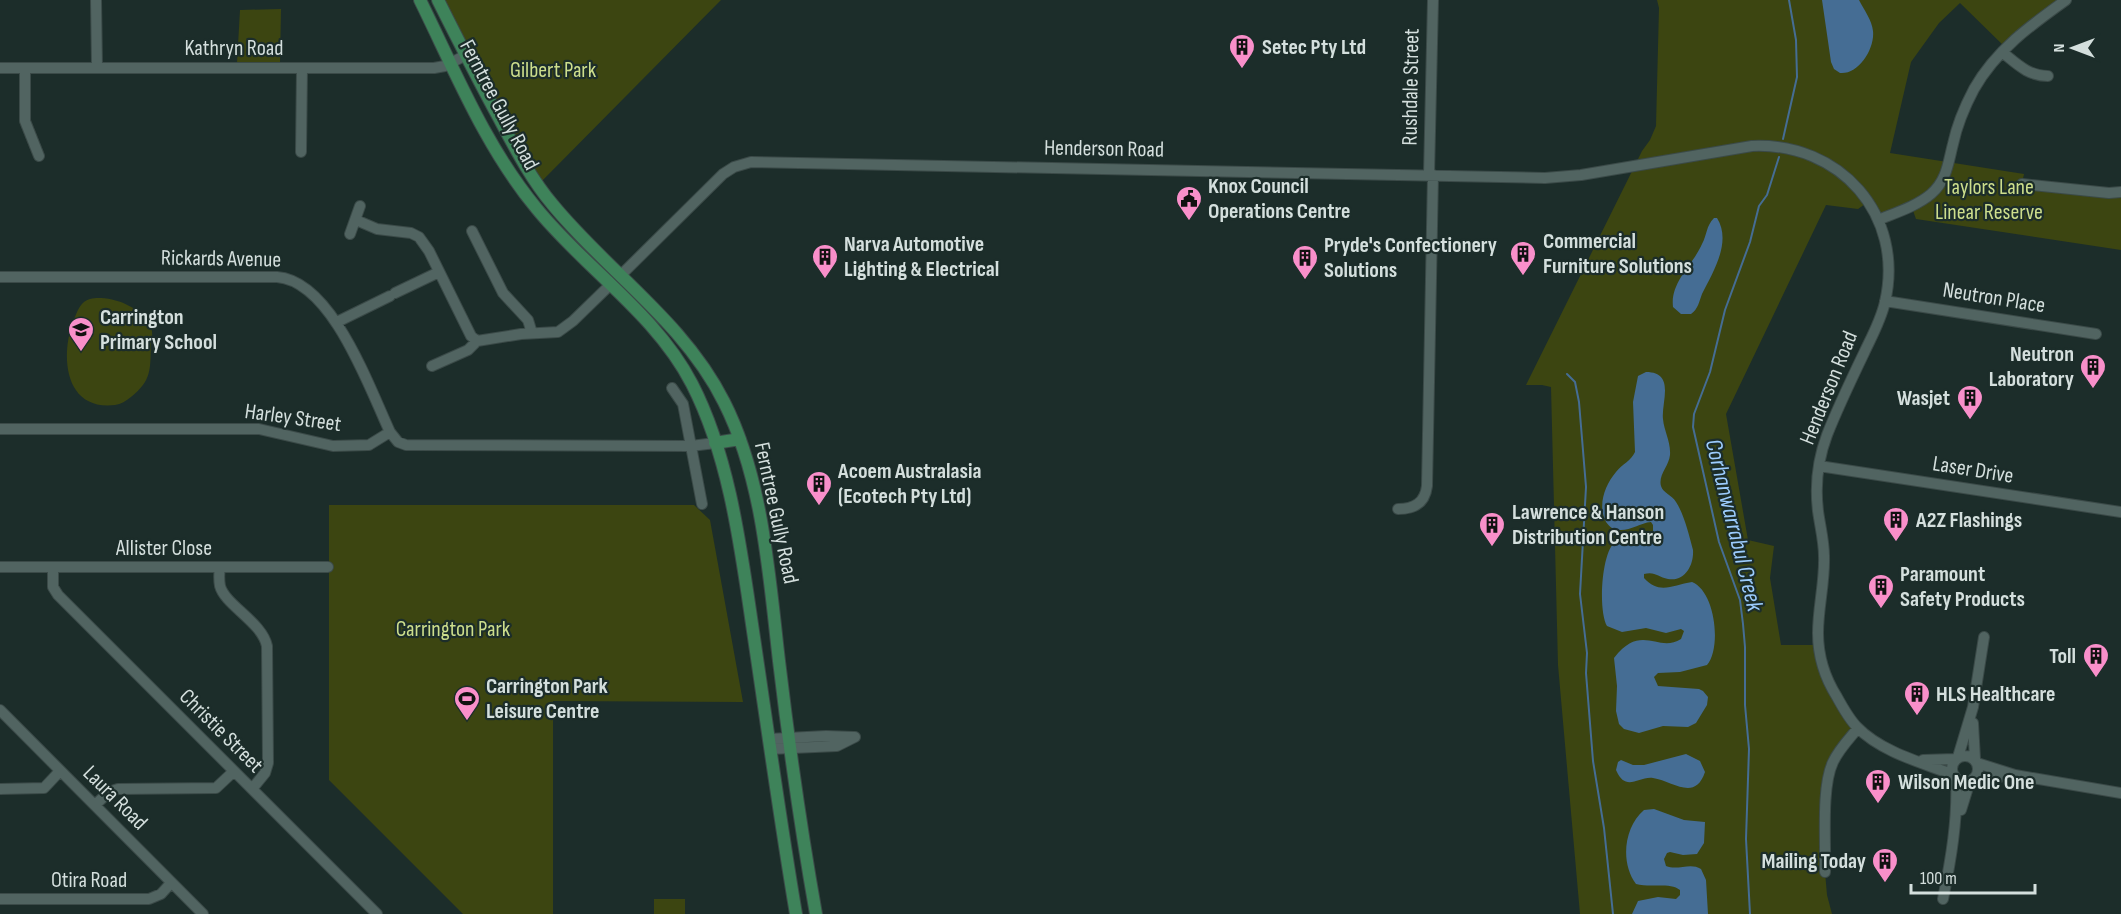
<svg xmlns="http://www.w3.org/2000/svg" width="2121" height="914" font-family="'Sofia Sans Condensed',sans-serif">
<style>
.green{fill:#3c4511}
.water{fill:#456d94}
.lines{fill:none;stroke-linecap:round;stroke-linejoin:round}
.stream{stroke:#456d94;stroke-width:2}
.minor-casing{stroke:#3b4a48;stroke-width:12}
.major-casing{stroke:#3b4a48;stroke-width:14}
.minor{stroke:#516461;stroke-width:10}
.major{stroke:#3e835a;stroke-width:12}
.labels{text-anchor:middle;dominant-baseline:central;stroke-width:4.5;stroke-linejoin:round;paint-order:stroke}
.poi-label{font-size:22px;font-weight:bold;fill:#d4dfdd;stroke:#1c2d2a;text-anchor:start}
.street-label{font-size:22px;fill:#d4dfdd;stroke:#1c2d2a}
.park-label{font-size:22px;fill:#cdde8c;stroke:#1c2d2a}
.water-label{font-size:24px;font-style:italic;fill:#9cccfd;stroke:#1c2d2a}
</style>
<rect width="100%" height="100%" fill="#1c2d2a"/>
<path class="green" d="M438,0H721L538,185Z
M1657,0H2065L2006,48L1960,3L1939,23L1911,62L1890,153L2024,174L2022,183L2121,192V250L1916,219L1911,205L1878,220L1868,202L1858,209L1826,205L1726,414L1748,540L1774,546L1770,578L1781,645H1819L1825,674L1858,728L1833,762L1825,872L1827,895L1832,914H1580L1558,665L1551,387L1542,385H1526L1642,151L1650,140L1656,126L1659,8Z
M281,9L280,63H237L240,10Z
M101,298C120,299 142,309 151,327C153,332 152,339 151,345C150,370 152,380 131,397C126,401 121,404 115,405C65,411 60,357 73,322C76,315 78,307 84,302C89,298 95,298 101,298Z
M329,505H694L710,520L743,702L553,701V914H463L329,780Z
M654,899H685V914H654Z"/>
<path class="water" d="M1822,0H1859C1864,10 1872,20 1873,31C1875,49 1858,75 1840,73L1834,69L1831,62Z
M1714,218H1717C1732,242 1713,272 1702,294C1699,302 1698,309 1691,314H1681L1673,307C1670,282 1693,265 1702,244C1707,235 1706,226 1714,218Z
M1646,372C1676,372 1661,403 1663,419C1664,431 1671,442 1670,455C1669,466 1658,475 1661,486C1663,493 1672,495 1676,502C1684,514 1689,535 1693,550C1694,565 1685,582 1668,579C1658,577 1655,571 1644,574V578C1659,595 1673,585 1692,582C1715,591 1722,647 1707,665L1680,672L1658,673L1654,677L1658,686L1699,689L1703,691L1708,697L1707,705L1696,723L1688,727L1663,726L1639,733L1624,729L1619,724L1616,711L1617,686L1614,658C1642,622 1658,654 1681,639L1684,631L1681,629L1666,633L1646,628L1622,632L1607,626C1598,611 1601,551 1616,541C1626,534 1637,538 1648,540L1653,534V525L1651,522C1640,523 1630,531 1619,530C1613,530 1608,526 1605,520C1598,504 1605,485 1616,472C1622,464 1631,461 1635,452L1633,402L1638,376Z
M1686,754L1700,761L1705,772C1695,802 1673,781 1653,778C1638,776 1626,793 1616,770L1618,762L1621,760L1633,765H1644Z
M1654,809L1684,820L1705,822L1704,843L1697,854L1683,855L1670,852L1667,853L1664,859L1666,866C1678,871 1690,862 1701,869L1706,880L1708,914H1632L1638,901L1658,897L1676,899L1680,895V890C1670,882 1650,888 1636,884C1620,863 1624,827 1644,810Z"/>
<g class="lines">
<path class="stream" d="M1783,139L1797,77L1796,40L1789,0
M1567,374L1575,382L1579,402L1586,487L1580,594L1587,653L1586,673L1593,761L1604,828L1613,914
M1750,914L1746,839L1749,749L1745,705V647L1743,624L1740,600L1719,542L1693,427L1694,414L1710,372L1725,310L1750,242L1759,206L1767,195L1779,157"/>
<defs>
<path id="minor" d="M96,0L97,67
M2002,52C2017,64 2028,76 2048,76
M0,68H434L445,66L466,55
M25,68V121L39,156
M301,152L302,68
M1429,175L1433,0
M2022,184L2109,193L2121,192
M356,220L377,229L411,233L419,237L429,251L471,336L477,341L521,334L558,332L573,321L610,285
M1878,220C1895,213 1917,206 1931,194C1947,180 1948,163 1953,144C1957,125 1965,106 1974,89C1996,50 2031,25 2066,0
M472,231L503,293L528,320L532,333
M350,234L360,206
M621,275L723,174L734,167L751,162L1545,178L1581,175L1752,146C1840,142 1905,215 1885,302C1881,320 1872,336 1864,353C1851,380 1838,407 1827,435C1818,459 1815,486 1818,511C1820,526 1824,541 1824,556C1825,582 1818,607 1818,633C1818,656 1825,678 1837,697C1843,708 1849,719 1857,727C1881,752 1923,763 1954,775
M0,277H277C332,281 369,387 390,432L398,442L406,445L691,446L715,443
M395,293L439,272
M1885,301L2096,334
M337,322L390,296
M432,366L468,350L477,341
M672,388L683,404L702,504
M0,429H259L333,446L369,445L390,432
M1819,466L2121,512
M1398,509C1414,509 1425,503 1427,486L1433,175
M0,567H328
M53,567V587L58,595L377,914
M220,567C219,573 219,580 220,586C225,605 262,622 267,646L268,763L265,773L252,789
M0,710L203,914
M1973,723L1975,759
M769,739L826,736L854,737
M770,749L837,746L855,737
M1952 769a13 13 0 1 1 26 0a13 13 0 1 1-26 0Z
M1958,757L1973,707L1984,637
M1923,760L1955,759
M1977,763L2015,775L2121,793
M1973,779L2009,776
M0,789L44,788L60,771
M95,805L109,792L118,789L216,788L233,772
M1961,810L1970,781
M1825,872C1826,843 1821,787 1833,762C1839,749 1849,739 1858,728
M0,899H149L161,894L171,883
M1943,899C1951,859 1958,819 1956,778"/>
<path id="major" d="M420,0C455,71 486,148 537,209C586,269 656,314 692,384C730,458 741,550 753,631C767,725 780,820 796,914
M438,0C458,40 478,79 499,118C515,148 531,179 553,205C608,272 684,322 724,402C763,479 769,575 779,661C789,745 801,830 816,914
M715,443L740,439"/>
</defs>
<use href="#minor" class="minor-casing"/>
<use href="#major" class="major-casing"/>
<use href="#minor" class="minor"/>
<use href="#major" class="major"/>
</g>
<defs>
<symbol id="building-pin" viewBox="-11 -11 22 30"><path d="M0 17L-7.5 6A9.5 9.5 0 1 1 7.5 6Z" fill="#f98fca" stroke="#1c2d2a"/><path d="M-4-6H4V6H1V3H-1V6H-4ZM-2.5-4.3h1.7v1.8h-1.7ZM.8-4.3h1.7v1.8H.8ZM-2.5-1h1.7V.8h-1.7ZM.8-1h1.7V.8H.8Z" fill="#111"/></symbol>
<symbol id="civic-pin" viewBox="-11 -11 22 30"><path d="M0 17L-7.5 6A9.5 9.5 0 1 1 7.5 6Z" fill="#f98fca" stroke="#1c2d2a"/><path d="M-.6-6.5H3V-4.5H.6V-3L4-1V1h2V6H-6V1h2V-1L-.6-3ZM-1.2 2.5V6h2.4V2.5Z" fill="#111"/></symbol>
<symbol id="school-pin" viewBox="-11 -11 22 30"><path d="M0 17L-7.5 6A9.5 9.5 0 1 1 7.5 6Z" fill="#f98fca" stroke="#1c2d2a"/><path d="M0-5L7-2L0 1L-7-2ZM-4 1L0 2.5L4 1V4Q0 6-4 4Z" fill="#111"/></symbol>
<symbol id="stadium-pin" viewBox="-11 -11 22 30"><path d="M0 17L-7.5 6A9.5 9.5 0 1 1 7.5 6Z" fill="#f98fca" stroke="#1c2d2a"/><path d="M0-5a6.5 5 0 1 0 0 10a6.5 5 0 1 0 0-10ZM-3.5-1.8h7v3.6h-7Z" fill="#111"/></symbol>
</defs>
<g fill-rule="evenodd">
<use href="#building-pin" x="1227" y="32" width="30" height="40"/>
<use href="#civic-pin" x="1174" y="184" width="30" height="40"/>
<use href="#building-pin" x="1508" y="239" width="30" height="40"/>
<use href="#building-pin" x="810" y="242" width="30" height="40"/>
<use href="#building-pin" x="1290" y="243" width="30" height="40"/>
<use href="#school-pin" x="66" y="315" width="30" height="40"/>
<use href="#building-pin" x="2078" y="352" width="30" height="40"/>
<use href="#building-pin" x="1955" y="383" width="30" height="40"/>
<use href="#building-pin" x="804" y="469" width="30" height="40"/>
<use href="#building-pin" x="1881" y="505" width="30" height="40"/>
<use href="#building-pin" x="1477" y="510" width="30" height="40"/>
<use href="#building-pin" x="1866" y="572" width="30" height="40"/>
<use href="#building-pin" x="2081" y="641" width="30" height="40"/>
<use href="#building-pin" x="1902" y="679" width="30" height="40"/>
<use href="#stadium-pin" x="452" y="684" width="30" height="40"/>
<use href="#building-pin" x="1863" y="767" width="30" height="40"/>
<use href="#building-pin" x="1870" y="846" width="30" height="40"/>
</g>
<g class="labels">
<g class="poi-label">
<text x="1262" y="47">Setec Pty Ltd</text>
<text x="1208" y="186">Knox Council<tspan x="1208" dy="25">Operations Centre</tspan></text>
<text x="1543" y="241">Commercial<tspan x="1543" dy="25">Furniture Solutions</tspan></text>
<text x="844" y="244">Narva Automotive<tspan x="844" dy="25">Lighting &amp; Electrical</tspan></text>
<text x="1324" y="245">Pryde's Confectionery<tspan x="1324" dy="25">Solutions</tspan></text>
<text x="100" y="317">Carrington<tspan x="100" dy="25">Primary School</tspan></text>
<text x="2074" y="354" text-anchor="end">Neutron<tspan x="2074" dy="25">Laboratory</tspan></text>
<text x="1950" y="398" text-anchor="end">Wasjet</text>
<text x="838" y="471">Acoem Australasia<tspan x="838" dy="25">(Ecotech Pty Ltd)</tspan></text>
<text x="1512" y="512">Lawrence &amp; Hanson<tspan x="1512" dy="25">Distribution Centre</tspan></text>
<text x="1916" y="520">A2Z Flashings</text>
<text x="1900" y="574">Paramount<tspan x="1900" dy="25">Safety Products</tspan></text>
<text x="2076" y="656" text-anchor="end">Toll</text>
<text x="486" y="686">Carrington Park<tspan x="486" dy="25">Leisure Centre</tspan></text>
<text x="1936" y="694">HLS Healthcare</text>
<text x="1898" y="782">Wilson Medic One</text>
<text x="1866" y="861" text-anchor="end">Mailing Today</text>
</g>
<g class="street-label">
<text x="234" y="48">Kathryn Road</text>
<text transform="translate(1411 87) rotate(-89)">Rushdale Street</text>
<text transform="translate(499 105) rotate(62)">Ferntree Gully Road</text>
<text transform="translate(1104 149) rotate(1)">Henderson Road</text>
<text transform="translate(221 259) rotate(1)">Rickards Avenue</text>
<text transform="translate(1994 298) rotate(9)">Neutron Place</text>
<text transform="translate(1829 388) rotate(-68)">Henderson Road</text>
<text transform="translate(293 418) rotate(8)">Harley Street</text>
<text transform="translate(1973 470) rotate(9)">Laser Drive</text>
<text transform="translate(776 513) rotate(78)">Ferntree Gully Road</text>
<text x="164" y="548">Allister Close</text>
<text transform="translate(221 731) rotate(45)">Christie Street</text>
<text transform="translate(115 798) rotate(45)">Laura Road</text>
<text x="89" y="880">Otira Road</text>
</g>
<g class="park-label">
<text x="553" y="70">Gilbert Park</text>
<text x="1989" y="187">Taylors Lane<tspan x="1989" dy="25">Linear Reserve</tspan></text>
<text x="453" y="629">Carrington Park</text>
</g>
<g class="water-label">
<text transform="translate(1734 525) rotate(76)">Corhanwarrabul Creek</text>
</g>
</g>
<g transform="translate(2073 48) rotate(270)" stroke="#1c2d2a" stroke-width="4.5" paint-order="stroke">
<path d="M0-4.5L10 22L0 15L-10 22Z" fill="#d4dfdd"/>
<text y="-9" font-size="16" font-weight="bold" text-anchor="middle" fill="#d4dfdd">N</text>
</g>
<path d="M1911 884v9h124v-9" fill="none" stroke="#d4dfdd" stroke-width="3"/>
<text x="1920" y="884" font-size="18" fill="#d4dfdd" stroke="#1c2d2a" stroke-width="4.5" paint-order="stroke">100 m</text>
</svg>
